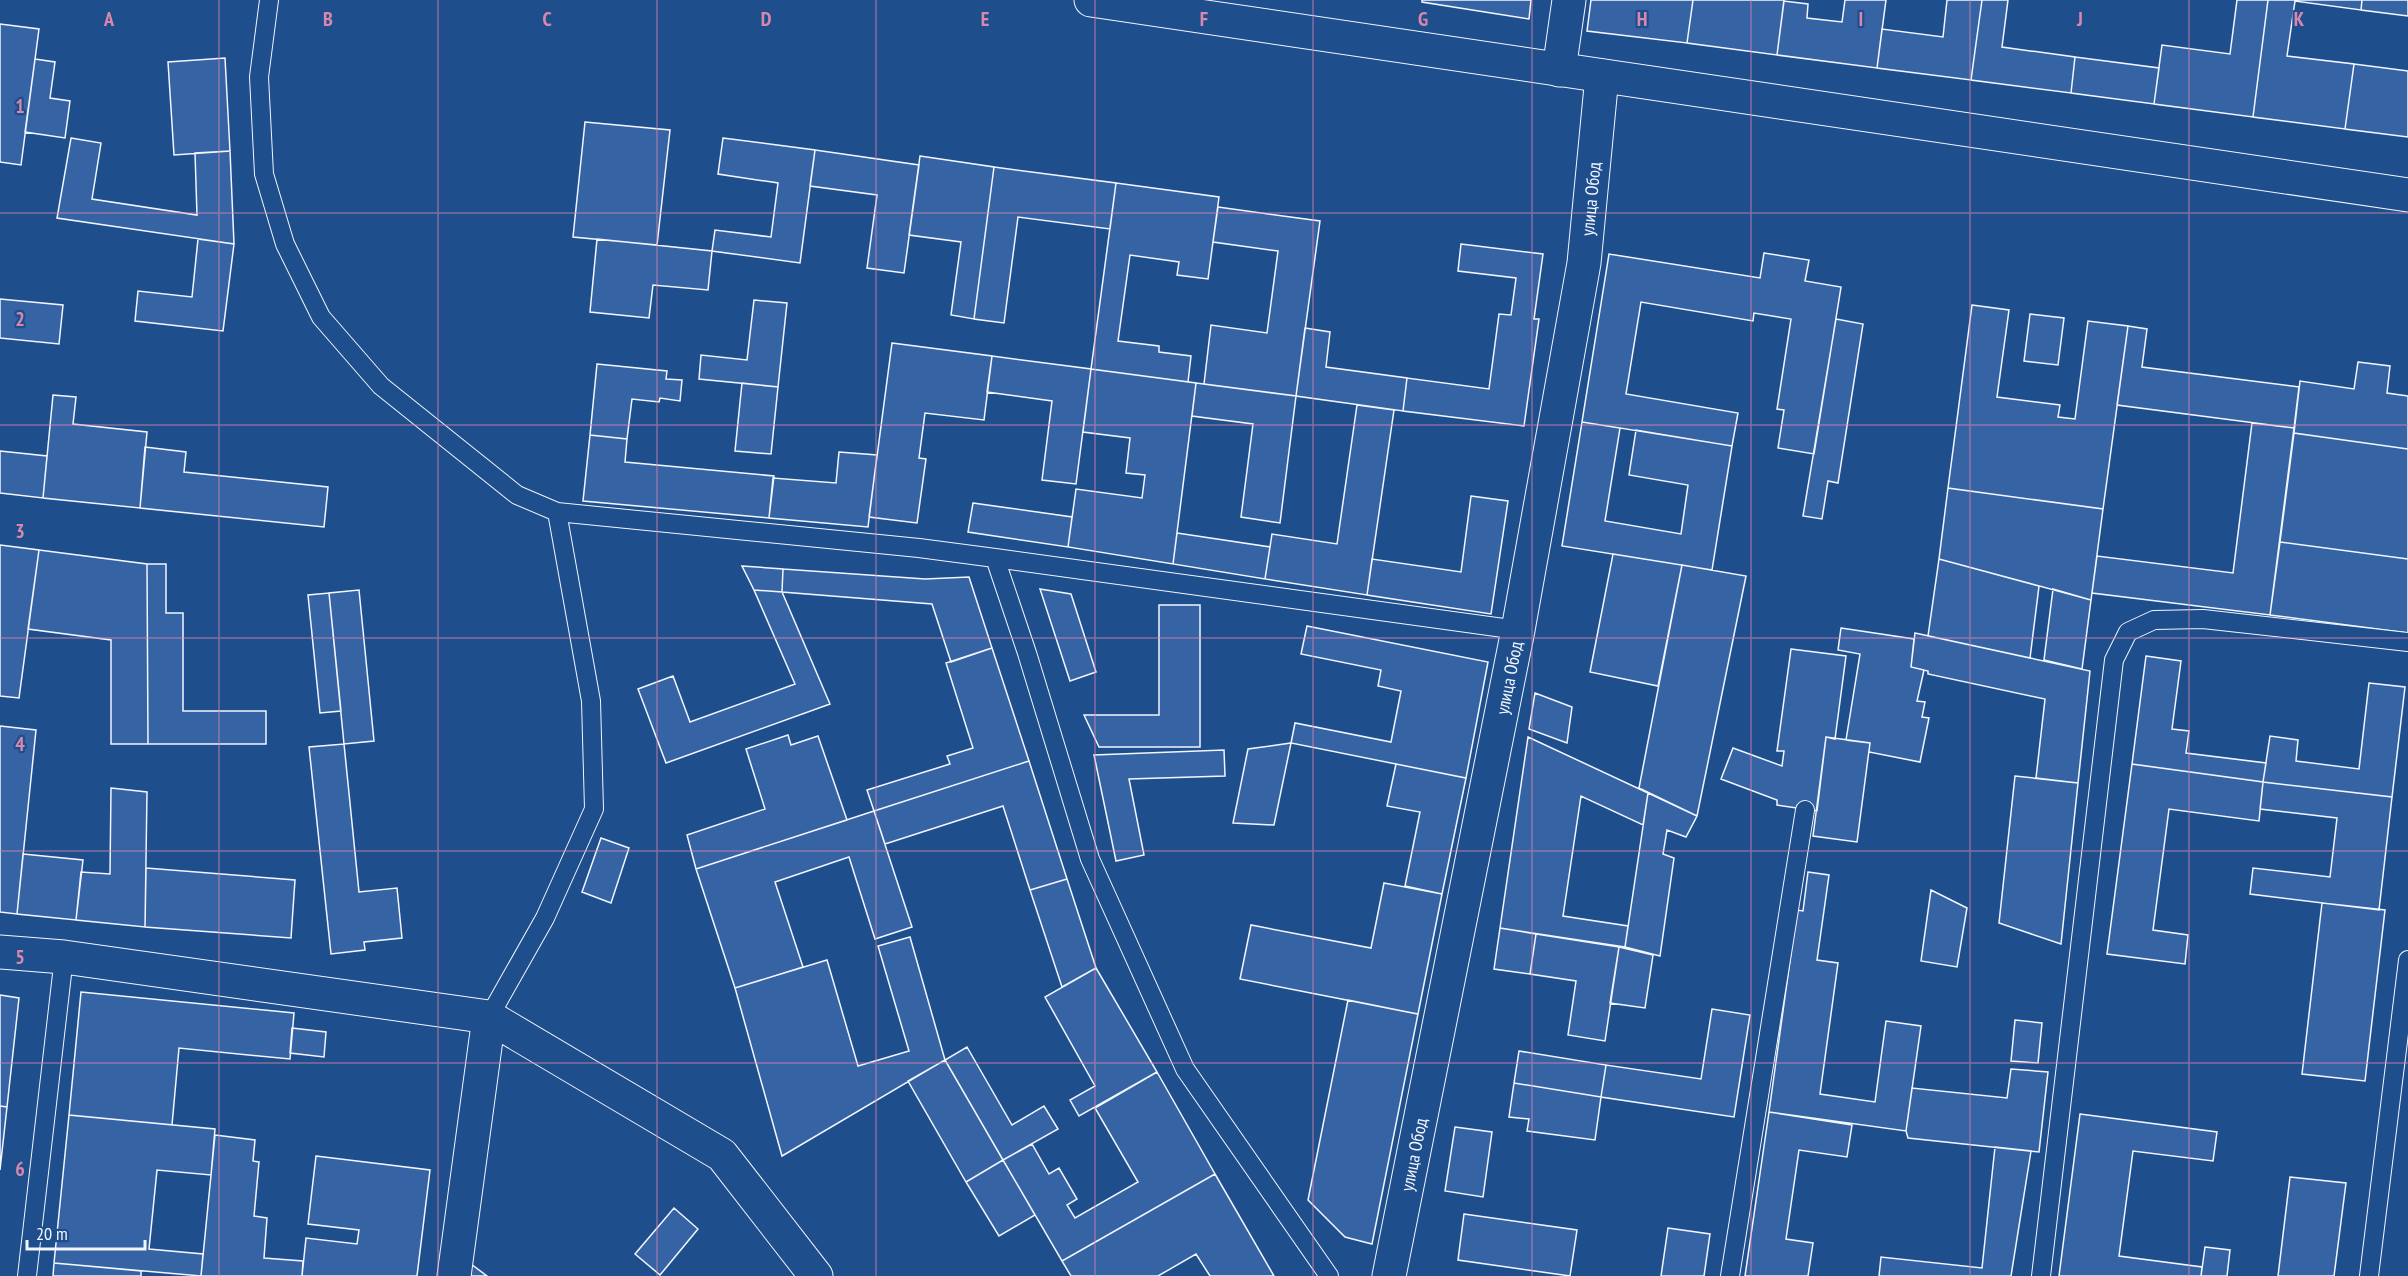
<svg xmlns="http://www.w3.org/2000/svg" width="2408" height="1276" font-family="'PT Sans Narrow',sans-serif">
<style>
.building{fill:#3563a3;stroke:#f2f6ff;stroke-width:1.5}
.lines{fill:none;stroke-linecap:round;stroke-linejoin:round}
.lane-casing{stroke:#f2f6ff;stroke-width:20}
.street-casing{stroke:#f2f6ff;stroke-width:35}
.secondary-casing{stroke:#f2f6ff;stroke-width:35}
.lane{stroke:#1f4e8c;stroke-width:18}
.street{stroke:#1f4e8c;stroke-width:33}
.secondary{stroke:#1f4e8c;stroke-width:33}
.grid{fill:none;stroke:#da87ad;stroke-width:1.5;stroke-opacity:0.55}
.labels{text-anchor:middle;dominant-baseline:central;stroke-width:4.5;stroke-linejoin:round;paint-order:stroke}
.street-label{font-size:18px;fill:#f2f6ff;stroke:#1f4e8c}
.grid-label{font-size:20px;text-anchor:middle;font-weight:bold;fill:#da87ad;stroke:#1f4e8c;stroke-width:4.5;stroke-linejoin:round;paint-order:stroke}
</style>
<rect width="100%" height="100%" fill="#1f4e8c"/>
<path class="building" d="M1422,0H1531L1529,19L1422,2Z
M1591,0H1693L1687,43L1587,31Z
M1693,0H1784L1777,55L1687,43Z
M1845,0H1886L1877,68L1777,55L1784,1L1808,4L1807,18L1842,22Z
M1947,0H1982L1971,80L1877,68L1882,29L1943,37Z
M1982,0H2008L2002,47L2075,57L2071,93L1971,80Z
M2237,0H2268L2253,117L2154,104L2162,45L2230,54Z
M2268,0H2362L2361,10L2295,1L2287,56L2354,64L2345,129L2253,117Z
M2362,0H2408V16L2361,10Z
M0,24L39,29L21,165L0,162Z
M2075,57L2159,68L2154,104L2071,93Z
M225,58L230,151L174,155L168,62Z
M35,59L55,62L50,98L70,101L65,138L25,132Z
M2354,64L2408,71V137L2345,129Z
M585,122L670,130L657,245L573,237Z
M71,138L101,143L92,199L197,215L195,153L230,151L234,244L57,218Z
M723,138L815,150L800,263L712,251L715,230L771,237L778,183L718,174Z
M815,150L919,165L904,273L867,268L877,195L810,186Z
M920,156L994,167L974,319L951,315L961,242L909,235Z
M994,167L1116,183L1110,229L1018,217L1004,323L974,319Z
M1116,183L1219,197L1208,279L1177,275L1179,262L1130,255L1118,341L1159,346V352L1191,356L1188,382L1091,369Z
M1218,207L1320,221L1296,396L1204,384L1211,325L1267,333L1278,251L1213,242Z
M198,239L234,244L223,331L135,321L138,291L192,297Z
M597,239L712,251L708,290L653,285L649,318L590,312Z
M1461,244L1543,254L1534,319H1539L1524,426L1403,411L1407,378L1489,389L1499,314L1511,315L1516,278L1458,271Z
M1764,253L1809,260L1805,281L1841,287L1814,454L1778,448L1784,410L1777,409L1791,319L1754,313L1753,321L1641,302L1626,394L1738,413L1732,446L1582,422L1609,254L1760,278Z
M0,299L63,305L59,344L0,338Z
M754,300L787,303L778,387L699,379L701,355L747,360Z
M1972,305L2009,310L1997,397L2060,405L2058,417L2075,419L2088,321L2128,326L2103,509L1948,488Z
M2030,314L2064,318L2058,365L2024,361Z
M1836,319L1863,324L1838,483L1828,481L1822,519L1803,516Z
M2128,326L2147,329L2142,367L2299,387L2294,428L2117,405Z
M1305,328L1330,332L1326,367L1407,378L1403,411L1296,396Z
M892,343L992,356L984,420L925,413L919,458L926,459L917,523L869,517Z
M992,356L1091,369L1076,484L1042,480L1052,401L987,392Z
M2358,362L2390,366L2387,393L2408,396V449L2294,433L2300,381L2354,389Z
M597,364L667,371L666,379L682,380L680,401L660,398L659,402L632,399L627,439L590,435Z
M1091,369L1196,383L1173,564L1068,547L1076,489L1142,498L1145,475L1126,473L1130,438L1083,432Z
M742,383L778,387L771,454L735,451Z
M1196,383L1296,396L1280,523L1241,517L1253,424L1192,416Z
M53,395L76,397L73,424L147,432L140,508L43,498Z
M1357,405L1394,410L1367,595L1265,579L1272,534L1337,544Z
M1582,422L1620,428L1605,521L1681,534L1688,485L1629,475L1636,430L1732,446L1712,570L1562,546Z
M2252,423L2294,428L2270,615L2092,593L2097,556L2233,573Z
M2294,433L2408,449V559L2280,542Z
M590,435L627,439L625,462L774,476L769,518L583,501Z
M145,447L186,452L184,472L328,487L324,527L140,508Z
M0,451L47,456L43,498L0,493Z
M839,452L877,455L868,527L769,518L773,478L836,483Z
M1948,488L2103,509L2091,600L1939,559Z
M1471,496L1508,501L1491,614L1367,595L1372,559L1461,572Z
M973,503L1072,517L1068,547L968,532Z
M1177,533L1270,547L1265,579L1173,564Z
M2280,542L2408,559V633L2270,615Z
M0,545L39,550L19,698L0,696Z
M39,550L147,564L148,744H111V640L28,629Z
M1613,554L1682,565L1658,686L1590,672Z
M1939,559L2039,586L2030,658L1928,636Z
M147,564H166V613H183V711H266V744H148Z
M1682,565L1746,576L1697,816L1639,788Z
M742,566L783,569L782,592L754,590Z
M783,569L925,579L969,577L992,648L951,662L932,604L782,592Z
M1040,589L1071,594L1096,672L1070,681Z
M2053,589L2091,600L2082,669L2044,660Z
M359,590L374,741L344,744L329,593Z
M754,590L782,592L830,704L666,763L638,689L673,676L690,722L795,684Z
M329,593L341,711L320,713L308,595Z
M1159,605H1200V747H1099L1084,715H1159Z
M1307,626L1488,662L1466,778L1291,743L1295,723L1391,742L1401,691L1378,686L1381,670L1301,654Z
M1841,628L1914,639L1911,667L1924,670L1917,701L1925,702L1922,717L1929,718L1920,762L1869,752L1870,743L1846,740L1860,654L1838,650Z
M1915,633L2090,671L2078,783L2036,778L2045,699L1928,674V671L1911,667Z
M992,648L1029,761L874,811L867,790L950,764L947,756L973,748L946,663Z
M1791,649L1846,656L1835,739L1826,737L1817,811L1777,805V800L1721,779L1733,748L1782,766L1784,751H1777Z
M2146,656L2181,661L2172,729L2189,731L2186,753L2266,763L2263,782L2132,764Z
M2369,683L2405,687L2392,797L2263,782L2270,736L2298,740L2296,761L2359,769Z
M1535,693L1572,707L1567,743L1529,729Z
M0,726L36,730L17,914L0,912Z
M788,735L791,745L818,736L847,820L696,869L687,835L765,809L746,749Z
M1528,737L1648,793L1643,825L1581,796L1563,916L1628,926L1625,947L1500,928Z
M1826,737L1870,743L1857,842L1813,836Z
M1291,743L1274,825L1233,823L1248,749Z
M344,744L359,892L397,888L402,938L364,942L365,950L331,954L309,747Z
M1224,750L1225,776L1129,779L1144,855L1116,861L1094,755Z
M1029,761L1067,879L1030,890L1003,806L885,844L874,811Z
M1396,764L1466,778L1442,894L1405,886L1420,812L1387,806Z
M2132,764L2263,782L2259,821L2169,809L2153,930L2188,935L2185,964L2107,954Z
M2015,776L2078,783L2061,944L1999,923Z
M2263,782L2392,797L2379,910L2250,894L2253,868L2330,877L2337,818L2260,809Z
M111,788L147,792L145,927L76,920L81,872L110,874Z
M1648,793L1697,816L1686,837L1667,830L1663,854L1674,858L1660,956L1625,947Z
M874,811L912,927L875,939L849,857L775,882L803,967L735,988L696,869Z
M601,838L629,848L611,903L582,892Z
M23,854L83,860L76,920L17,914Z
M146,868L295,880L291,938L145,927Z
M1808,872L1829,875L1817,960L1838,963L1820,1094L1875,1102L1886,1021L1921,1026L1906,1131L1769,1112L1797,910L1803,911Z
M1067,879L1096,968L1062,987L1030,890Z
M1384,883L1442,894L1418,1014L1240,979L1251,925L1371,948Z
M1931,890L1967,908L1957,967L1921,961Z
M2322,903L2385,910L2365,1081L2302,1074Z
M1500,928L1536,934L1530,974L1494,969Z
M1536,934L1619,947L1605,1041L1568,1035L1576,981L1530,974Z
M910,937L945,1060L782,1156L735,988L827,960L858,1066L909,1051L878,946Z
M1619,947L1653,955L1645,1008L1610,1003Z
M1096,968L1157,1072L1079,1116L1070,1100L1095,1086L1045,997Z
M81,992L294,1013L290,1059L179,1048L172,1125L69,1115Z
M0,995L19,998L7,1107L0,1106Z
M1348,1000L1418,1014L1372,1244L1345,1237L1308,1200Z
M1712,1009L1750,1015L1734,1117L1601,1097L1606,1065L1701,1079Z
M2015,1020L2042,1023L2038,1063L2011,1061Z
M292,1028L326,1032L324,1057L290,1053Z
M967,1047L1012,1125L1044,1106L1058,1129L1003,1160L945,1060Z
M1519,1051L1606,1065L1601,1097L1514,1083Z
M945,1060L1003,1160L966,1182L908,1081Z
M2011,1069L2048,1072L2039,1152L1908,1138L1906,1131L1912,1088L2007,1098Z
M1157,1072L1215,1174L1062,1261L1003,1160L1032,1144L1049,1174L1059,1168L1077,1199L1067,1205L1075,1218L1138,1182L1095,1108Z
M1514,1083L1601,1097L1595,1140L1527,1131L1529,1119L1509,1117Z
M0,1106L7,1107L0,1170Z
M1769,1112L1852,1125L1847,1157L1799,1150L1786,1239L1813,1243L1808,1276H1745Z
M2080,1114L2217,1132L2213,1161L2133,1151L2119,1256L2202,1267L2201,1276H2059Z
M69,1115L215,1129L211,1175L157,1170L149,1249L203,1254L201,1276L54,1263Z
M1455,1127L1492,1132L1483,1197L1445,1191Z
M215,1135L255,1140L253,1161L259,1162L254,1216L267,1218L264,1258L303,1261L302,1276H201Z
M1995,1147L2031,1151L2011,1276H1879L1881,1257L1982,1268Z
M316,1156L430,1170L417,1276H302L306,1238L357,1244L359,1230L308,1224Z
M1003,1160L1035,1215L999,1236L966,1182Z
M1215,1174L1274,1276H1210L1196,1254L1158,1276H1071L1062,1261Z
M2290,1177L2346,1183L2334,1276H2278Z
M674,1208L698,1229L660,1275L635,1254Z
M1464,1214L1577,1230L1570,1276L1458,1260Z
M1668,1228L1710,1234L1704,1276H1661Z
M2205,1247L2230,1250L2227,1276H2201Z
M467,1261L487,1276H465Z
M54,1263L141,1271V1276H53Z"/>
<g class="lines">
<defs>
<path id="lane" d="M269,0L259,77L264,174L285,244L321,317L381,386L517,495L557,512L919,548L995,558L1027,653L1090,859L1185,1069L1329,1276
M995,558L1518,630
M489,1017L545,918L594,809L591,701L557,512
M27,1276L64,957
M1730,1276L1805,810
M2041,1276L2114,660L2128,632L2154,620L2203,619L2408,642
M2369,1276L2408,960"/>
<path id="street" d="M1559,70L1569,0
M0,952L64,957L489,1017L722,1155L816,1276
M454,1276L489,1017"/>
<g id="secondary">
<path d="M1091,0L2408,195"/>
<path id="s1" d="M1389,1276L1518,630L1584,263L1602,76"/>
</g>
</defs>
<use href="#lane" class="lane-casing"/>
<use href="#street" class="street-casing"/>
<use href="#secondary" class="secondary-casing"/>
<use href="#lane" class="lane"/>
<use href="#street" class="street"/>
<use href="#secondary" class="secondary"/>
</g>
<path class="grid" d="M219,0V1276M438,0V1276M657,0V1276M876,0V1276M1095,0V1276M1313,0V1276M1532,0V1276M1751,0V1276M1970,0V1276M2189,0V1276M0,213H2408M0,425H2408M0,638H2408M0,851H2408M0,1063H2408"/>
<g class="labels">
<g class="street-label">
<text stroke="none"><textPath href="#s1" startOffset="1096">улица Обод</textPath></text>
<text stroke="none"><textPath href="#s1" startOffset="610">улица Обод</textPath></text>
<text stroke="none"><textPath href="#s1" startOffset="124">улица Обод</textPath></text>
</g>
</g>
<g class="grid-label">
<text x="109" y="26">A</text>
<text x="328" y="26">B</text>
<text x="547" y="26">C</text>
<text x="766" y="26">D</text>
<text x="985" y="26">E</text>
<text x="1204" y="26">F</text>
<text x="1423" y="26">G</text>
<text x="1642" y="26">H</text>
<text x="1861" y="26">I</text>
<text x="2080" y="26">J</text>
<text x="2299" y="26">K</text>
<text x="20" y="113">1</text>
<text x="20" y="326">2</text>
<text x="20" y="538">3</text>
<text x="20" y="751">4</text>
<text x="20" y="964">5</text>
<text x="20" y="1176">6</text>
</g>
<path d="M27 1240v9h118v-9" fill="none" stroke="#f2f6ff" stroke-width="3"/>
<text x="36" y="1240" font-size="18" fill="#f2f6ff" stroke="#1f4e8c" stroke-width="4.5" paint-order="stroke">20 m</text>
</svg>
